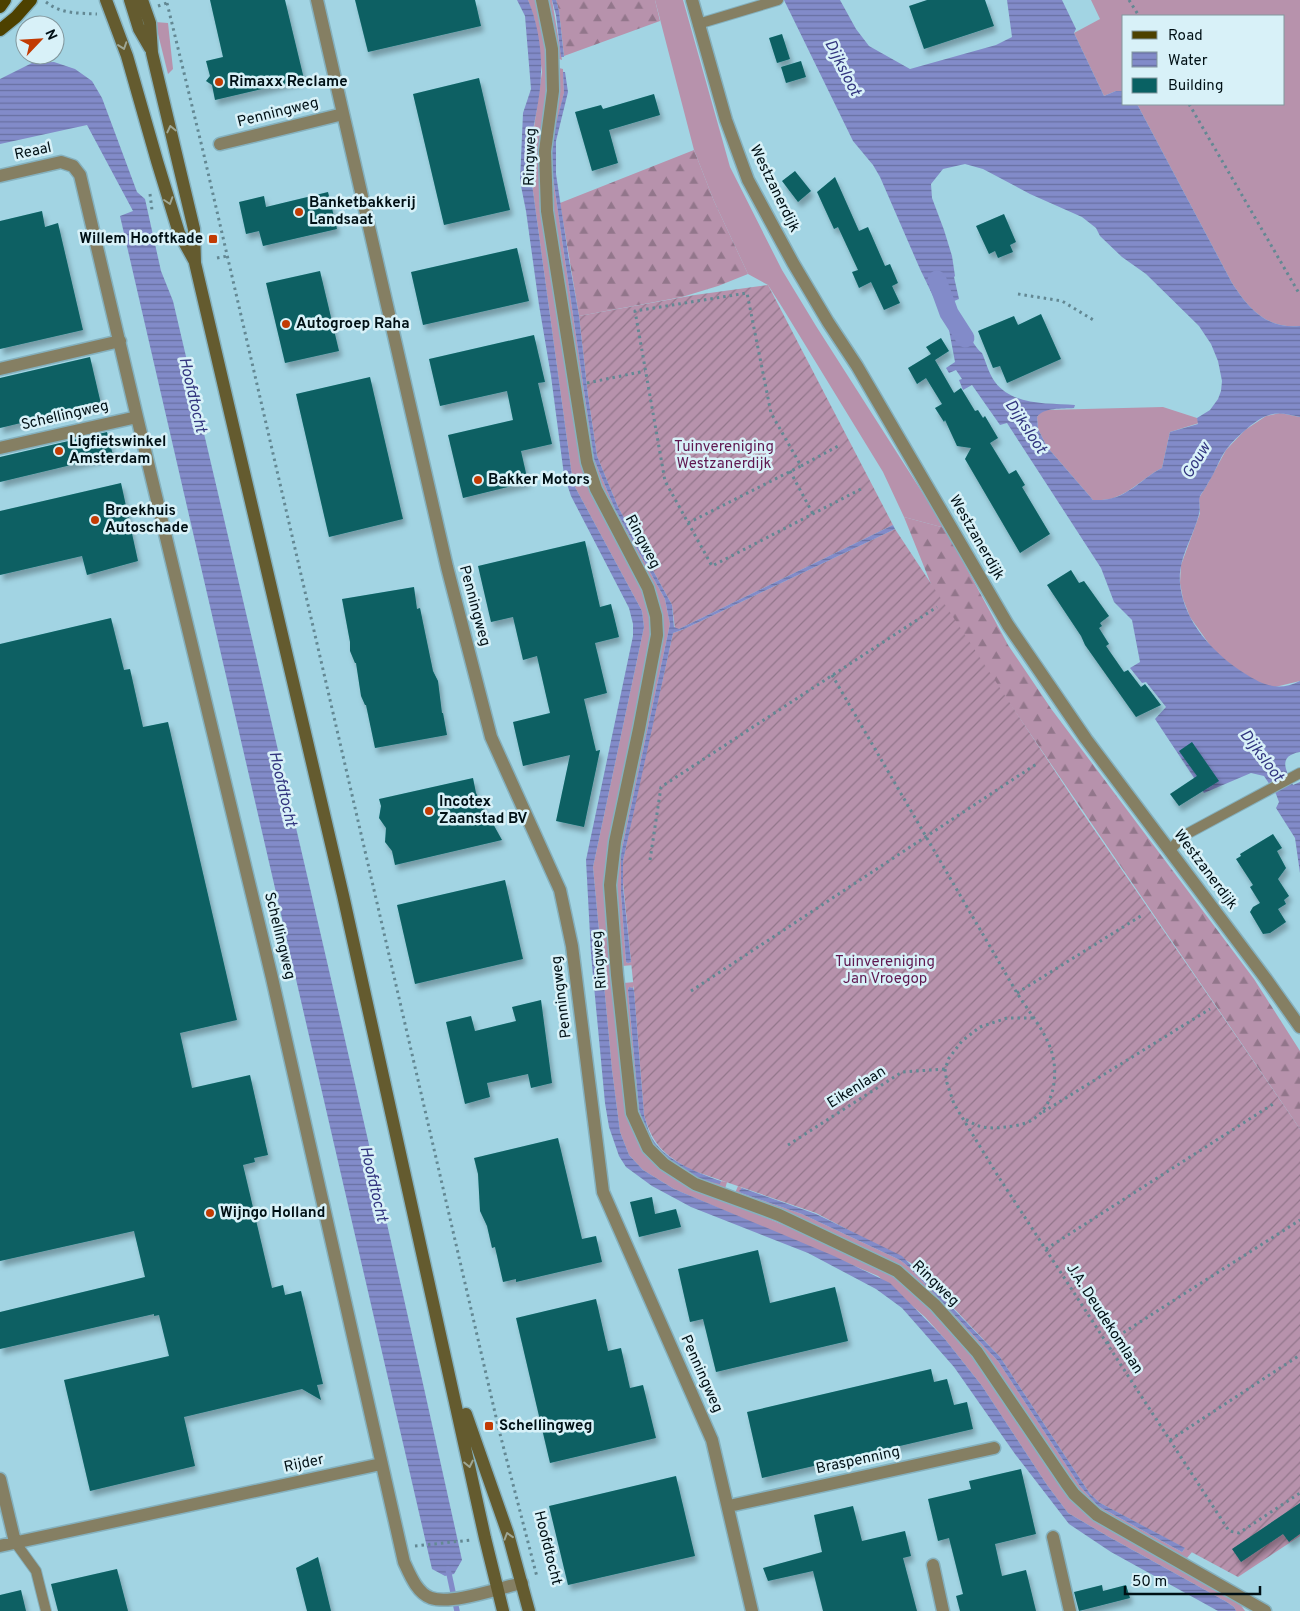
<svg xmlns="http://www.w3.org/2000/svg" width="1300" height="1611" font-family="Overpass,sans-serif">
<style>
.grass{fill:#b792ac}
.forest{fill:url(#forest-firs)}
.garden{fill:url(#garden-furrows)}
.water{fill:url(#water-rules)}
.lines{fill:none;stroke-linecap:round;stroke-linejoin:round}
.stream{stroke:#828bc9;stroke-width:5.5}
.canal{stroke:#828bc9;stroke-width:19}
.building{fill:#096163;filter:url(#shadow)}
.service-casing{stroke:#85b1be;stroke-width:12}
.minor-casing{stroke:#85b1be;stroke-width:15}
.tertiary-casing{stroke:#85b1be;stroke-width:15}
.secondary-casing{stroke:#85b1be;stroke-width:15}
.primary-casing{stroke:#85b1be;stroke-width:15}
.path{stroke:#638893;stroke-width:3;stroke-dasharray:2.5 4;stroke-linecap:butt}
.service{stroke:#857f63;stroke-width:10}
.minor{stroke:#857f63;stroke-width:12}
.tertiary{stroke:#857f63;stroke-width:12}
.secondary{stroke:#645b2f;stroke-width:12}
.primary{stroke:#4d4100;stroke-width:12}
.oneway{stroke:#9ea694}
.poi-dot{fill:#c23b03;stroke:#d8f1f8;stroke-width:2}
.labels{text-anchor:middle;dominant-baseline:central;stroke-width:5;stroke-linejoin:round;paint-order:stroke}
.poi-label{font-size:15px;font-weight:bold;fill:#001015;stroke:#d8f1f8;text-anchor:start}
.street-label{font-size:15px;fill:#001015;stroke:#d8f1f8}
.park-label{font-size:15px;fill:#5f1850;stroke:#d8f1f8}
.water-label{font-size:16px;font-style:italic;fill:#32357f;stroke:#d8f1f8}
</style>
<defs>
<pattern id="forest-firs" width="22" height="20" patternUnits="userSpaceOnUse" patternTransform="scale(1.25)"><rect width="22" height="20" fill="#b792ac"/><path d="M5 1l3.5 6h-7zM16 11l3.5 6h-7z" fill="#92768b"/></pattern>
<pattern id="garden-furrows" width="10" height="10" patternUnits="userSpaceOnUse" patternTransform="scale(1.25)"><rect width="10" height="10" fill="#b792ac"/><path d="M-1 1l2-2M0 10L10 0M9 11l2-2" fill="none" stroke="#92768b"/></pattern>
<pattern id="water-rules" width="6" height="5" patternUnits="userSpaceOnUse" patternTransform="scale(1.25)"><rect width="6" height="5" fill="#828bc9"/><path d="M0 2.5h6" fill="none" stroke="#6870a2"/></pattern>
<filter id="shadow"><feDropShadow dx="3" dy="5.5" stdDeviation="2.5" flood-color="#0004"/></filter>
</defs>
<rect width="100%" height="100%" fill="#a2d4e3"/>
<path class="grass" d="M528,0H538L543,17L548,73L539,151L580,455L642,588L652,612L653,642L612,833L624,1084L653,1162L673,1178L694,1188L859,1256L889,1273L913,1291L964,1345L990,1378L1068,1495L1240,1604L1245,1611H1236L1234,1607L1225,1601L1109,1537L1068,1513L1047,1485L982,1386L944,1338L925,1317L878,1276L674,1189L643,1170L629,1155L620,1132L612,1070L593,867L644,627L642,611L575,487L572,476L532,184L530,155L542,72L535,21Z
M545,0H552L562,60L557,58Z
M655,0H683L730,167L782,270L816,326L945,528L904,517L883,472L782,307L768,285L748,274L714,201L694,150Z
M1091,0H1300V326C1266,329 1249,309 1232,283L1137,104H1284V16H1124V91H1116L1104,96L1074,33L1100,19Z
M155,22L168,23L173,69L168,74Z
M559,68L563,69L564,93L553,139L551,154L553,177L594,459L615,509L665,599L670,624L621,854V892L626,962L628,963L631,962L634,965L622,966L615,872L662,644L661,612L600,488L589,453L550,195L548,152L557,70Z
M1163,407L1197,418L1199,423L1170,432L1162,468C1144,477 1130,494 1110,499C1105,500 1098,500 1093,500L1047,447L1038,429L1037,417L1040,413L1045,410Z
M1280,413L1300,417V681L1275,687L1260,684L1234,667L1214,651L1190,617L1183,599L1180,583L1181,565L1200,513L1199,498L1207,485L1226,450L1245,430L1266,416Z
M635,982L633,988L629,987L628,990L639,1109C654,1161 675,1165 722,1182L721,1181L727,1182L725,1189L685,1173L668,1162L652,1145L637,1109L624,983Z
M738,1186L742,1188L740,1191L741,1193L802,1214L900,1260L909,1267L998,1361L1080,1486L1098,1506L1182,1552L1185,1548L1192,1552L1187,1558L1180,1556L1098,1511L1076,1489L997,1370L973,1340L899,1267L859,1246L735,1193Z"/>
<path class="forest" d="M556,0H655L660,21L564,56L559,11Z
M694,150L714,201L748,274L718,286L682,297L579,316L560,203Z
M904,517L945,528L1008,645L1052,710L1254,979L1300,1051V1129L935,594Z"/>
<path class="garden" d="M768,285L893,525L679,629H675L672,605L618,507L597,456L588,396L579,316L695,295Z
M895,529L1080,809L1300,1129V1536L1238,1577L1100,1503L1090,1494L1000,1357L911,1263L816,1213L691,1170C664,1154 653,1146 644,1115L634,991L622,873L623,861L636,799L673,633L684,629Z"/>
<path class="water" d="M517,0H528C537,21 542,49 541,72C541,99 532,126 530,153C529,163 531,174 532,184L572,476L575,487L642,611L644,627L593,867L612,1070L620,1132L629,1155L643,1170L674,1189L834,1256L890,1283L944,1338L982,1386L1047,1485L1068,1513L1109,1537L1225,1601L1234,1607L1236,1611H1218L1111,1552L1069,1524L1015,1454L954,1367L902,1308L876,1289L808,1253L691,1207L652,1186L626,1167L619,1156L609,1127L605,1103L591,954L586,860L633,636V624L629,608L571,496L564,475L551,376L539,305L526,211L520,181L523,113L531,89L525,16Z
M552,0H556L559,11L564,57H561L556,15Z
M784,0H840L856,29L869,46L910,69L996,45L1012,37L1007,0H1062L1076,29L1074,33L1104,96L1116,91H1124V104H1137L1232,283C1249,309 1266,329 1300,326V417C1289,415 1278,411 1266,416C1255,420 1234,439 1226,450C1219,459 1215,473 1208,483C1206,488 1202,492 1200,496C1198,501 1201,509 1199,514C1193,538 1178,558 1180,583C1183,621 1214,654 1244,673C1263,685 1278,692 1300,681V752C1278,756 1285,769 1293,785L1300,782V873L1295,838L1276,808L1279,802L1276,794L1264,776L1251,773L1204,793L1155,719L1166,707L1146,682L1142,683L1130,668L1140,662L1132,620L1114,602L1101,568L1007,423L1000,425L972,385L963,390L959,380L962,379L956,370L949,373L946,368L955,362L947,319L958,314L960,322L964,323C967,332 975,348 982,353C986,362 989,374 995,382C1013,406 1048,403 1075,405L1074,408C1062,409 1044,407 1037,417L1038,429L1047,447L1093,500C1098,500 1105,500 1109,499C1130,495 1144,477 1162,468L1170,432L1198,424L1197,418L1210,410L1218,399L1221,391L1222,381L1218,361L1211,344L1199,326L1146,274L1122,257L1100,236L1096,228L1082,217L1030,194L983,169L965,164L943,169L931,184L932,198L944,230L952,256L955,276L954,277L959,299L940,307L933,296L920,269L880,177L873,165L853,141Z
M54,62L75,69L92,81L102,98L137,192L145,199L161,271L173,301C271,720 370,1140 462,1560L454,1574L445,1576L432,1569L120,216L133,211L87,125L0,144V79L32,63Z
M563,72H565L568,92L556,141V174L569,260L579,316L588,396L597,456L618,507L672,605L674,627L679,629L893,525L895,529L684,629L673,633L623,861V887L631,962L628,963L626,962L621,892V854L670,624L665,599L615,509L594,459L553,177L551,154L556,124L564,93Z
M629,987L633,988L634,991L644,1115C647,1124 649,1136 656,1144C670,1162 700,1174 721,1181L720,1184C696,1180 665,1163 652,1142C646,1132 642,1120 639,1109L628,990Z
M742,1188L816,1214L902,1256L1000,1357L1090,1494L1100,1503L1185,1548L1182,1552L1098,1506L1080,1486L998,1361L909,1267L900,1260L802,1214L741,1193L739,1191Z"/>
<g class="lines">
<path class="stream" d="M448,1569L457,1611"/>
<path class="canal" d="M937,280L949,313L965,338"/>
</g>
<path class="building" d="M210,0H285L304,79L215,100L212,85L206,81L210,76L206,61L223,57Z
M355,0H475L481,26L368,52Z
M927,0H985L994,26L924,49L909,6Z
M782,34L790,59L777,63L769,38Z
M801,61L806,77L786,83L781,67Z
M479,78L510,210L444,225L413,94Z
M654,94L660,115L609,130L618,163L592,171L575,112L601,105L603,109Z
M795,171L811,191L798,202L782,181Z
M835,177L859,231L868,227L885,266L890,264L898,283L892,286L900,303L884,310L871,282L859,288L852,272L858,270L838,227L834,229L817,192Z
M328,192L337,229L263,246L259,231L246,234L239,202L264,196L266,207Z
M42,211L45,227L58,223L83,330L0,349V221Z
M1004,214L1016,242L1010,245L1013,252L998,258L995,251L989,254L976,226Z
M517,248L529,301L423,325L411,272Z
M320,271L339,351L285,363L266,283Z
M1041,314L1061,359L1007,383L1000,366L993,368L978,331L1014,316L1018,325Z
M534,335L545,382L538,383L552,444L521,451L528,482L463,498L448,435L513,420L507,391L440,406L429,359Z
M941,338L949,351L935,360L954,393L961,388L975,411L978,410L983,418L985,416L998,438L990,443L1009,474L1016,470L1025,485L1022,487L1050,534L1020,553L965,459L971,448L957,446L945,420L944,422L935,408L942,404L926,378L917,384L908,368L931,354L926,347Z
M90,357L101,404L0,428V378Z
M370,377L403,519L329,537L296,394Z
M107,432L113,455L0,482V457Z
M121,483L138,561L87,575L82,556L0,575V511Z
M585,541L600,607L611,604L619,637L595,643L607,693L584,699L596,751L600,750L584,827L556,821L570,755L523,766L513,722L550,713L537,656L523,660L513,617L491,622L478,566Z
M1071,570L1079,583L1084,581L1109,616L1100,623L1102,626L1099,628L1109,644L1106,646L1124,672L1128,670L1141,687L1145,684L1161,705L1136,717L1085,645L1081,636L1047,585Z
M414,587L417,609L420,608L433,671L438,681L442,713H443L447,735L375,748L366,705H365L361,696L356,663H355L350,651V642L342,599Z
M111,618L124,670L130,669L143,727L168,722L237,1020L180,1033L192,1088L250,1075L268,1155L254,1158L255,1162L243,1165L272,1288L283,1285L285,1295L301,1291L323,1384L317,1385L321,1400L302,1389L184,1417L195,1466L90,1491L64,1380L169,1356L159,1315L154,1316V1314L0,1349V1312L145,1277L134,1231L0,1261V644Z
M1192,742L1219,781L1179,806L1170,794L1197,776L1179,751Z
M473,778L476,793L502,840L395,865L392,851L385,842L386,828L379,818L381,806L379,799Z
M1273,834L1282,848L1277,851L1286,868L1278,879L1289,896L1284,900L1286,904L1278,909L1286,922L1270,933L1263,934L1250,912L1253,907L1260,903L1250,887L1253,885L1236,859L1241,856L1240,854Z
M505,880L523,959L415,984L397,905Z
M541,1000L552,1083L531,1088L528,1074L487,1083L490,1097L465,1104L446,1022L471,1016L475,1031L516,1021L512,1007Z
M558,1138L582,1239L596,1236L602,1262L516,1282V1279L503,1282L495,1247L492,1248L487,1226L480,1211L478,1174L474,1158Z
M652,1197L655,1214L676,1209L681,1227L639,1237L630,1202Z
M758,1250L770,1303L835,1287L848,1341L716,1372L703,1319L690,1322L678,1269Z
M596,1299L608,1351L621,1348L630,1388L643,1385L656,1438L550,1463L516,1318Z
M931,1369L934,1382L947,1379L954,1405L967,1402L973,1429L762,1478L747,1412Z
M1021,1469L1036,1534L995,1544L1002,1576L1026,1570L1036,1611H960L956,1596L963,1594L949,1538L938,1541L928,1499L971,1489L969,1481Z
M676,1476L695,1556L568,1585L549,1506Z
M1300,1503V1534L1289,1542L1283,1534L1241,1562L1232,1549Z
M853,1506L862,1541L905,1531L911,1556L903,1558L917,1611H823L813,1571L768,1581L763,1568L822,1552L814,1515Z
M318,1557L331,1611H307L296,1568Z
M117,1569L128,1611H58L51,1584Z
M1102,1585L1103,1591L1126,1585L1130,1598L1079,1611L1074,1592Z
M21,1590L26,1611H0V1595Z"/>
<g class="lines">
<defs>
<path id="service" d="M698,24L778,0
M1170,850L1183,836L1300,773
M15,1542L36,1571L46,1611"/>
<path id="minor" d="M317,0L447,567L491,737L560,890L572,946L603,1192L712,1440L752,1611
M542,0L552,49L553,91L545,151L547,211L587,462L596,489L648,588L656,616L657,635L639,729L615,842L610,885L617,975L632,1113L648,1148L664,1164L695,1184L779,1215L897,1271L935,1305L977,1352L1066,1483L1074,1494L1097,1515L1265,1611
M220,144L343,114
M0,176L61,162L73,166L80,175L137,417L272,978L404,1562C410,1575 417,1593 431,1598C452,1605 499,1588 522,1583
M0,369L120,341
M0,448L137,417
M0,1479L15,1542
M729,1506L994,1448
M1053,1537L1070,1611
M0,1546L381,1464
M933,1565L943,1611"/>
<path id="tertiary" d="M692,0L726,120L748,180L793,263L828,322L857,366L1008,625L1086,739L1266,979L1300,1027"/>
<path id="secondary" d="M106,0L127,56L157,161L179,233L194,260
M130,0L139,29L150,48
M142,0L150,23L152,53L194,229L195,263L343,895L485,1538L503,1611
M466,1414L508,1534L529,1611"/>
<path id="primary" d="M0,7L5,0
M0,30L16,17L31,0"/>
</defs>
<use href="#service" class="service-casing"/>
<use href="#minor" class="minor-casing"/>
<use href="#tertiary" class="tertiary-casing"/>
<use href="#secondary" class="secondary-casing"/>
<use href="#primary" class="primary-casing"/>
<path class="path" d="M1129,0L1139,16
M46,2C61,14 78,13 97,14
M167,3L203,151L499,1430L537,1577
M158,6L167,3V0
M1189,104L1300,295
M150,194L152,210
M217,258L228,256
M1018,294L1062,301L1095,321
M587,383L645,371
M801,466L840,445
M790,471L813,514
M688,523L801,466L771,413L747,293L635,311L665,481L712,566L863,488
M832,675L1017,993C1029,1012 1046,1032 1052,1053C1059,1078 1053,1112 1026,1123C1020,1125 1013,1126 1007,1127C997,1128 986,1129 976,1125C972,1123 967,1120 963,1118
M650,860L661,787L937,607
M691,991L1038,763
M1017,993L1144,914
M1033,1018H1007L980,1027L962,1041L949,1058L945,1069L947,1083L954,1104L998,1176L1229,1531L1239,1533L1300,1493
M1043,1112L1210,1009
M788,1145L902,1072L945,1069
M1046,1249L1273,1104
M1107,1343L1300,1220
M1170,1440L1300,1355
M415,1546L471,1540"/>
<use href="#service" class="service"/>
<use href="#minor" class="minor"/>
<use href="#tertiary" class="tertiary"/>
<use href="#secondary" class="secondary"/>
<use href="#primary" class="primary"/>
</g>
<defs><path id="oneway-chevron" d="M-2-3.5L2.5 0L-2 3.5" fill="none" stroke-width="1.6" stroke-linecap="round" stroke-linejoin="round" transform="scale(1.25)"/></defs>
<g class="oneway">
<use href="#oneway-chevron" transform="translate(123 46) rotate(71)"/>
<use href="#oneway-chevron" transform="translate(171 129) rotate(-103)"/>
<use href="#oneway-chevron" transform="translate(169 201) rotate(72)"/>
<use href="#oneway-chevron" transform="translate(469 1464) rotate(78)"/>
<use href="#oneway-chevron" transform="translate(508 1536) rotate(-107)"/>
</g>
<g class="poi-dot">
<circle cx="219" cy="82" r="5"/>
<circle cx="299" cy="212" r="5"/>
<rect x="208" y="234" width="10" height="10" rx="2.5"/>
<circle cx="286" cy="324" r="5"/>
<circle cx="59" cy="451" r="5"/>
<circle cx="478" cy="480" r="5"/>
<circle cx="95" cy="520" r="5"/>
<circle cx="429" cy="811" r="5"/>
<circle cx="210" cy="1213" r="5"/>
<rect x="484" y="1421" width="10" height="10" rx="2.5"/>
</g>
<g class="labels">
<g class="poi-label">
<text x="229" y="82">Rimaxx Reclame</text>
<text x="309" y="203">Banketbakkerij<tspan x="309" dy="17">Landsaat</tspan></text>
<text x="203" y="239" text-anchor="end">Willem Hooftkade</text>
<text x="296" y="324">Autogroep Raha</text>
<text x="69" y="442">Ligfietswinkel<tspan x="69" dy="17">Amsterdam</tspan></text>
<text x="488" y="480">Bakker Motors</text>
<text x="105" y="511">Broekhuis<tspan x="105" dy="17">Autoschade</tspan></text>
<text x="439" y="802">Incotex<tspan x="439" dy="17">Zaanstad BV</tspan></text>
<text x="220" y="1213">Wijngo Holland</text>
<text x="499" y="1426">Schellingweg</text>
</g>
<g class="street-label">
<text transform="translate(278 113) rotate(-14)">Penningweg</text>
<text transform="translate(33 152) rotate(-12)">Reaal</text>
<text transform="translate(531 157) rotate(-88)">Ringweg</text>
<text transform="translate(774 189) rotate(64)">Westzanerdijk</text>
<text transform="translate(65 416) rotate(-13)">Schellingweg</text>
<text transform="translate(976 538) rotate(60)">Westzanerdijk</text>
<text transform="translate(642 542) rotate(62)">Ringweg</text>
<text transform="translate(474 606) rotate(75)">Penningweg</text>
<text transform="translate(1205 870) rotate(53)">Westzanerdijk</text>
<text transform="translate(279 936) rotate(76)">Schellingweg</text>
<text transform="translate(600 960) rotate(-95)">Ringweg</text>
<text transform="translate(562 997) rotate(-97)">Penningweg</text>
<text transform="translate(857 1088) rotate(-32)">Eikenlaan</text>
<text transform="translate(935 1284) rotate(44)">Ringweg</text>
<text transform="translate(1104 1319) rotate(57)">J.A. Deudekomlaan</text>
<text transform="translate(701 1374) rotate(66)">Penningweg</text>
<text transform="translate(858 1461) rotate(-12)">Braspenning</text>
<text transform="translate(304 1464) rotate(-12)">Rijder</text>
<text transform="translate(547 1548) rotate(76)">Hoofdtocht</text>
</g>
<g class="park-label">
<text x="724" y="447">Tuinvereniging<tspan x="724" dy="17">Westzanerdijk</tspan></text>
<text x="885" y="962">Tuinvereniging<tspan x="885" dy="17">Jan Vroegop</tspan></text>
</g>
<g class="water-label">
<text transform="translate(842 68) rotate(63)">Dijksloot</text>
<text transform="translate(192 395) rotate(77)">Hoofdtocht</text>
<text transform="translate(1025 427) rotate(56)">Dijksloot</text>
<text transform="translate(1197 461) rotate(-58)">Gouw</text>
<text transform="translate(1261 756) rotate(53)">Dijksloot</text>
<text transform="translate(282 789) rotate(77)">Hoofdtocht</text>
<text transform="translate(373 1184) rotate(77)">Hoofdtocht</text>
</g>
</g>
<rect x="1122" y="15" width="162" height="90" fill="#d8f1f8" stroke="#82979d"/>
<rect x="1132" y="31" width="25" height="8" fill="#4d4100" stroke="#82979d"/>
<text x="1168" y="40" font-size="15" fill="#001015">Road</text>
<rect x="1132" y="52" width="25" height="15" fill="url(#water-rules)" stroke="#82979d"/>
<text x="1168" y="65" font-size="15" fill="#001015">Water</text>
<rect x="1132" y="78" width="25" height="15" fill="#096163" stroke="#82979d"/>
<text x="1168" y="90" font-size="15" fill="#001015">Building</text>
<g transform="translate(40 40) rotate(65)"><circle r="24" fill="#d8f1f8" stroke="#82979d"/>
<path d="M0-4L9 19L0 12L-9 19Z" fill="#c23b03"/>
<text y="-8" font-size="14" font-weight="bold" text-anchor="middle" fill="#001015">N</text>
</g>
<path d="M1125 1586v8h135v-8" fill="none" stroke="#001015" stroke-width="2.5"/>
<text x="1132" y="1586" font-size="15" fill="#001015" stroke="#d8f1f8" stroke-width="4" paint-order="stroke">50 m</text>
</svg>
